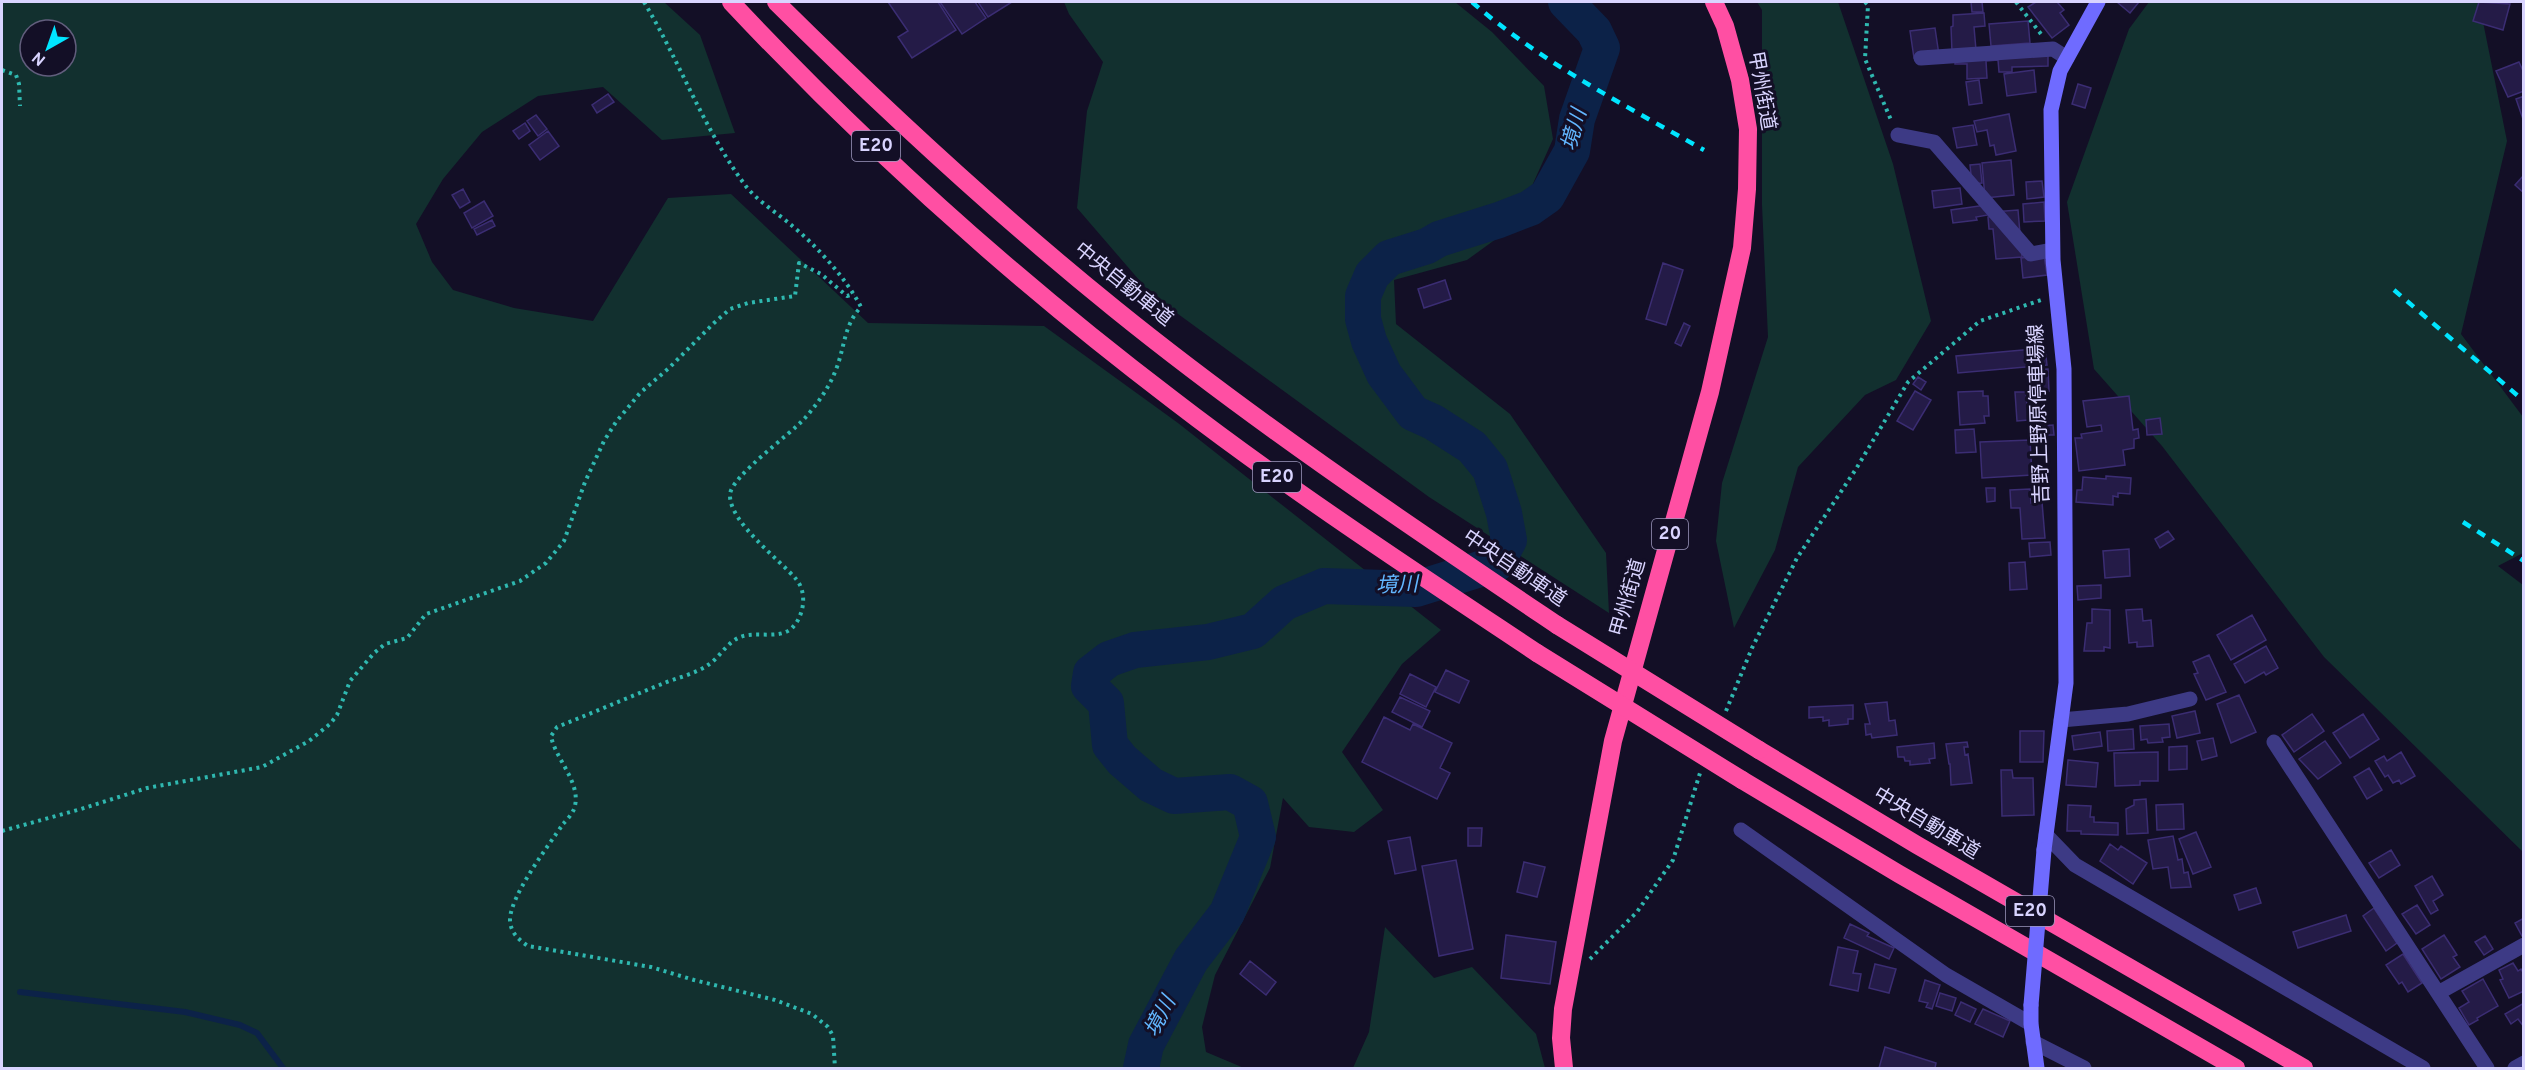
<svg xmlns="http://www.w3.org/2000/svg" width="2525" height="1070" font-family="Overpass,'Noto Sans JP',sans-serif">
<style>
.green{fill:#12302f;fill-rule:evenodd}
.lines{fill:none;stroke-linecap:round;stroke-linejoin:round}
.stream{stroke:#0c2248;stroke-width:6}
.river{stroke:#0c2248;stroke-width:36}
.building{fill:#241b47;stroke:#3b2d73;stroke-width:1.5}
.path{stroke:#2fb8b0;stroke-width:4;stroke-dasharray:3 4.5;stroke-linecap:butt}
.street{stroke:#3d3a85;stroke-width:15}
.secondary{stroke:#6f6bff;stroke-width:15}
.highway{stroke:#ff4fa3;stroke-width:18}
.rail{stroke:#00e5ff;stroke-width:4.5;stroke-dasharray:9 8;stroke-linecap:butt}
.secondary-bridge{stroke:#6f6bff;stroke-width:15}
.highway-bridge{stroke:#ff4fa3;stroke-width:18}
.labels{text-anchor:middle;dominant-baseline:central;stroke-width:6;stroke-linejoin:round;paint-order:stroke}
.shield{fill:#130f26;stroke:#9e99be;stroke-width:1.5}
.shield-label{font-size:18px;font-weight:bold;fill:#d9d4ff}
.street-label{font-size:20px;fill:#d9d4ff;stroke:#130f26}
.water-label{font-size:21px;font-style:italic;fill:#62b6ff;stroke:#130f26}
</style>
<rect width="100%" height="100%" fill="#130f26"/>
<path class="green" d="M2,2H664L700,35L735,133L662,140L603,87L538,96L482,132L443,179L416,224L432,262L453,290L514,308L593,321L668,198L731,194L868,323L1044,326L1178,423L1441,630L1402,664L1342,752L1383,810L1354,832L1309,827L1283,798L1270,868L1215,975L1202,1027L1206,1052L1244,1068H2ZM30,30H66V66H30Z
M1064,2H1455L1492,32L1544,86L1553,139L1514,226L1467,260L1394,280L1396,324L1510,414L1606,553L1609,613L1429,497L1152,295L1077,208L1087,111L1103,62L1069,14Z
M1757,2H1838L1893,164L1931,321L1896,380L1865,395L1798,467L1775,550L1734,628L1716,541L1722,483L1768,337L1762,205V10Z
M2149,2H2479L2507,141L2461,334L2523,417V553L2498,566L2523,585V852L2324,657L2162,446L2094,369L2067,202L2129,29Z
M1385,927L1434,978L1472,967L1536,1034L1545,1068H1353L1369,1032Z"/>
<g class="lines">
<path class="stream" d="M20,992L185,1012L240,1025L257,1033L283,1068"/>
<path class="river" d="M1141,1068L1146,1045L1191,960L1227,913L1258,837L1250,803L1230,792L1174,796L1151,785L1122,760L1110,745L1106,703L1089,686L1091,673L1109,659L1135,650L1208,642L1253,631L1284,603L1324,586L1416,589L1496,564L1509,540L1504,513L1490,469L1472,447L1433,422L1413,413L1384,374L1369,341L1363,319V296L1372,275L1389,258L1427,246L1439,239L1499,220L1530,208L1547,196L1572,151L1577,119L1602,48L1594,31L1566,2"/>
</g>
<path class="building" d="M888,2H938L956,30L912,58L898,37L908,31Z
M940,2H975L986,18L962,34Z
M978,2H1012L988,17Z
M1971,2H1982L1983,12H1972Z
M2036,2H2057L2064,10L2060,13L2069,25L2052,38L2028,7Z
M2117,2H2139L2130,13Z
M2479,2L2510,4L2503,30L2473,21Z
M1984,13L1985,26L1974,27L1976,50L1952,52L1951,27L1953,26V15Z
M2028,21L2030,43L1991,46L1989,24Z
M1935,28L1939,55L1914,58L1910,31Z
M2048,53V66L2012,67V72H1999L1998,60L1986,61L1987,78L1967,79V64H1955V57Z
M2519,62L2524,73V91L2508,97L2496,71Z
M2034,70L2036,92L2007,96L2004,74Z
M1979,80L1982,103L1969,105L1966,82Z
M2078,84L2091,88L2085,108L2072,104Z
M608,94L614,102L597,113L592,105Z
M2524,96V122L2516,99Z
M2009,114L2016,151L1996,155L1994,145L1990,146L1987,130L1977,132L1974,121Z
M536,115L547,129L538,136L527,121Z
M525,123L530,131L519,139L513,131Z
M1973,125L1977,145L1957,148L1953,128Z
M548,131L559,146L540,160L529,145Z
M2011,160L2014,195L1985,198L1982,163Z
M1980,164L1982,183L1972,184L1970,165Z
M2524,175V193L2515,185Z
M2042,181L2044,197L2027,199L2026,182Z
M1960,188L1962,204L1934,208L1932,191Z
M463,189L470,202L460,208L452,195Z
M484,201L493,216L472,228L464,213Z
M2044,202L2045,221L2024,222L2023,204Z
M1986,205L1988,215L1976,217L1977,220L1953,223L1951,210Z
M2018,210L2022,257L1996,259L1993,229H1989L1988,217L1992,216V212Z
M492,220L495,226L477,235L474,229Z
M2044,255L2047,275L2023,278L2021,258Z
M1663,263L1683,270L1666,325L1646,319Z
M1445,280L1451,299L1424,308L1418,289Z
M1684,323L1690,326L1681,346L1675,343Z
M2045,348L2047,365L1958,373L1956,356Z
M2048,369L2049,391L2034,392L2032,370Z
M1918,377L1926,382L1921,390L1913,384Z
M1915,391L1931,400L1913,430L1897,421Z
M1983,391V396H1988L1989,416H1984L1985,423L1960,425L1958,392Z
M2015,392H2026L2028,420L2017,421Z
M2129,396L2133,430L2138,429L2139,438L2134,439V448L2123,450L2125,465L2079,471L2075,438H2082L2081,434L2102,431L2101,425L2087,427L2083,401Z
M2160,418L2162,434L2147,435L2146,420Z
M2053,425L2054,435H2040V426Z
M1974,429L1976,452L1956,453L1955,430Z
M2030,440L2032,475L1982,478L1980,442Z
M2106,476L2131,478L2130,494L2118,493V497L2113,496V505L2076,502L2077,490H2082L2083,477L2106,479Z
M1986,488H1995V501L1987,502Z
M2030,489L2031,503L2042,502L2045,538L2022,539L2020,508H2011L2010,490Z
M2168,531L2174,539L2160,548L2155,539Z
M2050,542L2051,555L2030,557L2029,543Z
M2129,549L2130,576L2105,578L2103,551Z
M2025,562L2027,589L2010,590L2009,563Z
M2101,585V598L2078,600L2077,586Z
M2092,609L2110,610V648L2104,647V651H2084L2087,623H2092Z
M2142,609L2143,621L2151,620L2153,646L2137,647V642L2129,643L2126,610Z
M2252,615L2266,640L2231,660L2217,635Z
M2266,646L2278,668L2266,675L2264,672L2245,683L2234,664Z
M2209,655L2226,692L2206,700L2194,674L2198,673L2193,662Z
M1446,670L1469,681L1459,703L1435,692Z
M1410,674L1436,687L1426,707L1400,694Z
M2239,695L2256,732L2231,743L2217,704Z
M1400,697L1430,711L1422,727L1392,712Z
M1887,702L1889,721L1895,720L1897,735L1872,738L1871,734L1866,735L1865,724H1870L1865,704Z
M1853,705V719H1848V724L1829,726V720L1823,721V717L1809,718V707Z
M2195,711L2200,733L2177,738L2172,716Z
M2312,714L2324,731L2294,752L2282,735Z
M2363,714L2379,739L2350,758L2333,733Z
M1384,717L1410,730L1413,724L1452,743L1440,768L1450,773L1437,799L1362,762Z
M2169,724L2170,737L2162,738L2163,742L2148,743L2147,739L2141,740L2140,726Z
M2133,729L2134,749L2108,751L2107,731Z
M2020,731H2044L2043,762H2020Z
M2100,732L2102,746L2074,750L2072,736Z
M2213,738L2217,756L2202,760L2197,741Z
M2325,741L2341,763L2318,779L2299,759Z
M1967,742L1968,747H1964L1965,755L1968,754L1972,783L1951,785L1950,764H1949L1946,744Z
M1934,743L1935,758L1929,759L1930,763L1910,765V761H1905L1904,757H1898L1897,747Z
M2187,746V769L2169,770V747Z
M2158,752V781H2140V785L2115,786L2114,753Z
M2401,752L2415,776L2401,784L2399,780L2393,783L2388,775L2385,777L2375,761L2384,756L2387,761Z
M2068,760L2098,763L2096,787L2066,785Z
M2369,768L2382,790L2367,799L2354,777Z
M2001,770H2012L2013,778H2033L2034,815L2002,816Z
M2146,799L2148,833L2127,834L2126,809L2134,805V800Z
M2183,804L2184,829L2157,830L2156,805Z
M2068,805L2091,806L2090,817H2094V822L2118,823V835L2081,834V831H2067Z
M1468,828H1482L1481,846H1468Z
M2196,832L2211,867L2193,874L2179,839Z
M2173,836L2178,860L2182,859L2184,873L2188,872L2191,887L2171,888L2168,867L2153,869L2148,840Z
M1410,837L1416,870L1395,874L1388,841Z
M2110,844L2118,850L2121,846L2147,863L2133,884L2100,861Z
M2391,850L2400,865L2379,878L2369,863Z
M1456,860L1473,949L1439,956L1422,866Z
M1524,862L1545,867L1537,897L1517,892Z
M2432,876L2443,895L2433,901L2438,910L2431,914L2415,886Z
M2256,888L2261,903L2239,910L2234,895Z
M2417,905L2430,925L2416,934L2402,914Z
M2374,908L2397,943L2386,951L2363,916Z
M2346,915L2351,931L2298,948L2293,932Z
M2524,918V935L2522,936L2515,923Z
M1850,924L1869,933L1867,936L1894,948L1889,959L1844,938Z
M1506,935L1556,942L1550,984L1501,978Z
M2444,935L2457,955L2453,957L2460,967L2441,979L2422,949Z
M2485,936L2493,949L2484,955L2475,942Z
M1838,947L1858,951L1853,973L1861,974L1858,991L1830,985Z
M2403,954L2422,983L2408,992L2402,982L2399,984L2386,965Z
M1250,961L1276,982L1266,995L1240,974Z
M2513,963L2518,971L2521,969L2524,974V991L2509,998L2500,980L2503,979L2499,970Z
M1875,964L1896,969L1889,993L1869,988Z
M2483,979L2498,1006L2477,1018L2478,1020L2469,1025L2459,1008L2469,1002L2462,991Z
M1925,980L1940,985L1932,1009L1926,1007L1928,1003L1919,1001Z
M1940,993L1956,998L1952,1011L1936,1006Z
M1961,1002L1976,1009L1970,1022L1955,1015Z
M2524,1003V1027L2518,1019L2511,1024L2505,1014Z
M1983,1009L2010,1021L2003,1037L1975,1024Z
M1885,1047L1936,1063L1935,1068H1879Z"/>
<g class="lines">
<path class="path" d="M644,2C680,62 703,128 745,185C756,200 776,212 790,224C815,244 846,278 861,307C845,324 845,343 838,364C831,385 819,402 805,418C791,434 730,477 730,495C729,522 780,560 796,579C808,593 804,617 791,629C777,640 753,630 738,638C726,644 719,658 708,665C695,674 676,678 662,684C627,698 592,713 557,727L551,736C555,759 583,784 574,809C572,814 567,820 563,824C549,845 509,897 510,921C511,933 519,940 528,946L651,967L694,980L775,1000L812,1014L828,1027L833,1036L835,1068
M1865,2L1868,5L1865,59L1891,120
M2016,2L2041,34
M2,70L16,75L19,84L20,106
M1726,711L1752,648L1797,558L1856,469L1908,382L1980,321L2041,300
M2,831L81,809L147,788L262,767L309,741L330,724L337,715L350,681L374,653L385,644L407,638L426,614L520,581L546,563L564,541L585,482L604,441L616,422L640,393L669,368L714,323L730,309L748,303L795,296L799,263L821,274L847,296L854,294
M1590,959L1637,912L1673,860L1700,773"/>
<path class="street" d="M1921,58L2053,49L2067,58
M1898,135L1934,142L2031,254L2052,250
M2061,720L2128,714L2190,699
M2274,742L2487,1068
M1741,830L1946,975L2031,1024
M2046,835L2075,865L2423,1068
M2438,993L2524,945
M2033,1042L2084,1068
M2515,1068L2524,1063"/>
<path class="secondary" d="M2044,850L2066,683L2064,369L2053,260L2051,110L2060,71L2098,2
M2031,1005V1024L2037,1068"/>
<path class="highway" d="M731,2C866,146 1015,280 1173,400C1290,490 1414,571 1537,653
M776,2C884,109 996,213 1115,309C1256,423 1407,524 1557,625
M1759,750L1917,845L2304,1068
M1742,780L1899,874L2236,1068
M1564,1068L1561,1038L1563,1009L1613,741L1710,392L1742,248L1747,189L1748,129L1740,80L1725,26L1714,2"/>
<path class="rail" d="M1472,2C1541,62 1624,105 1704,150
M2394,290L2524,401
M2463,522L2524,561"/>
<path class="secondary-bridge" d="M2031,1005L2044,850"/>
<path class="highway-bridge" d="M1557,625L1759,750
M1537,653L1742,780"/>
</g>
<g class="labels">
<g class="shield">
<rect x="852" y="131" width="48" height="30" rx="4.5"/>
<rect x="1253" y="462" width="48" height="30" rx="4.5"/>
<rect x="1652" y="519" width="36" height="30" rx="4.5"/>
<rect x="2006" y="896" width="48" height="30" rx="4.5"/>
</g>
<g class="shield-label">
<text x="876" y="146">E20</text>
<text x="1277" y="477">E20</text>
<text x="1670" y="534">20</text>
<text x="2030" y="911">E20</text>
</g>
<g class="street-label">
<text transform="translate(1761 91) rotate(80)">甲州街道</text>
<text transform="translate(1123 285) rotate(39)">中央自動車道</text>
<text transform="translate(2040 414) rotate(-92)">吉野上野原停車場線</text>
<text transform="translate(1514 569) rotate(34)">中央自動車道</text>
<text transform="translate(1629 598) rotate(-74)">甲州街道</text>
<text transform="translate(1926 824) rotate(31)">中央自動車道</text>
</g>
<g class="water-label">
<text transform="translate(1575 130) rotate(-74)">境川</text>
<text transform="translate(1397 586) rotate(-2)">境川</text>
<text transform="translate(1161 1017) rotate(-62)">境川</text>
</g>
</g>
<rect width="2525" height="1070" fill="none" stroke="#d9d4ff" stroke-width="6"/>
<g transform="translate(48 48) rotate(220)"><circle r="28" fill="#130f26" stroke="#625e7d" stroke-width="1.5"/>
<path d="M0-4.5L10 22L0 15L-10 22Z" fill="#00e5ff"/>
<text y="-9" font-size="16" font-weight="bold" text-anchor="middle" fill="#d9d4ff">N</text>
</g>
</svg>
